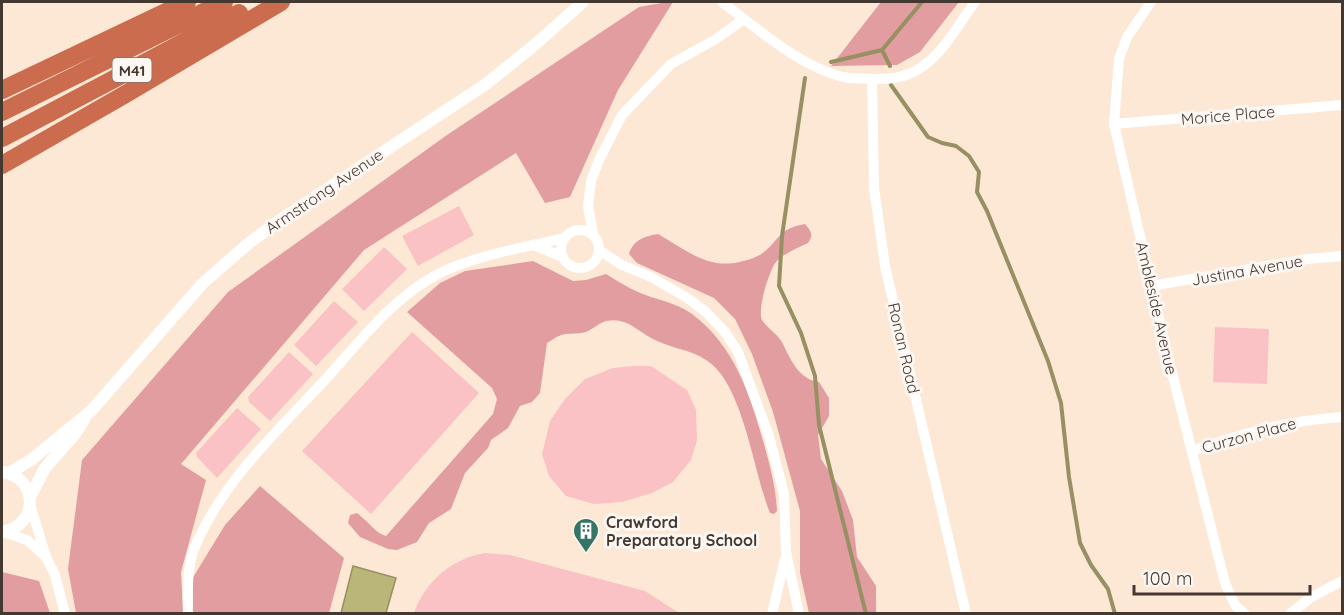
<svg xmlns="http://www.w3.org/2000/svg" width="1344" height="615" font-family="Quicksand,sans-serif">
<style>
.green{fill:#fac2c4}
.forest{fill:#e29da0}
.water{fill:#b9b677;stroke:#969062;stroke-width:1.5}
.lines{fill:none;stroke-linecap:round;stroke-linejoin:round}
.stream{stroke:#969062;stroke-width:4}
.minor{stroke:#fff;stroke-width:10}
.tertiary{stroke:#fff;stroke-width:12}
.motorway{stroke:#ca6c4d;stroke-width:18}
.labels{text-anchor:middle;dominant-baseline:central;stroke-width:6;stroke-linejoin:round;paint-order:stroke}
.shield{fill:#fdf7f3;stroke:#7c726a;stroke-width:1.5}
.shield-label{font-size:15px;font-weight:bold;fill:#443930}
.street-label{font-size:16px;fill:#443930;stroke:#fdf7f3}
.poi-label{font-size:16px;font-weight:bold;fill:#443930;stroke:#fdf7f3;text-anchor:start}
</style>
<rect width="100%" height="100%" fill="#fde7d5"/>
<path class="green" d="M459,206L474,235L418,266L402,236Z
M384,247L407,269L364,311L342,289Z
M334,301L358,322L316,366L294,345Z
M1215,327L1269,329L1267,384L1213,382Z
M412,332L479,393L371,514L302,451Z
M289,352L313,374L270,421L249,402L248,397Z
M633,366H651L687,390L696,410L697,440L691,460L673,482L652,493L622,502L594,504L566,496L549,476L542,454L550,421L565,399L585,379L613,368Z
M237,408L261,429L217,478L197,457L196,453Z
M485,553L510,555L645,591L679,613H414C425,582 452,558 485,553Z"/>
<path class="forest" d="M667,2H673L618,90L570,197L545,203L516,153L364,250L181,464L206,480L181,572L183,613H76L68,569L82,460L228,292L447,135L639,7Z
M881,2H959L920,52L897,65L831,66Z
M805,224C811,231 814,235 808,243C798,248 784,253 776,262C769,271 757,310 762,320C768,329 779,335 783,344C791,361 800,380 819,382L829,398V416L818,435L821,459L842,491L853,520L857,557L876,586V613H809L800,573V511L773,412L752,354L735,319L714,298L637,263L629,254C633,240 645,236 658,234C686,250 709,271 743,261C751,259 758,257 764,252C782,237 778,229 805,224Z
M533,261L573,281L586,280L606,274C616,280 627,287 638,292C656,300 676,302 692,314C735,346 750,395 764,444C770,466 776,487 777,511L774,514L770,513C754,474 743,382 706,360C690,349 668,348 651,338C635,329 626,317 606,321C599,323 593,329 586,332C577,335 567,332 559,336C555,337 551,341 547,343L540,393L532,402L520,406L508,428L491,440L488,448L465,473L451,509L429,523L417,542L397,550L388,549L360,537L348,523L350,515L357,513C367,520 375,533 386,536L493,414L497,399L492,388L407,312L440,283L465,271Z
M260,486L344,558L329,613H190L189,584L225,525Z
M2,572L39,581L50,613H2Z"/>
<path class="water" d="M353,566L396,578L386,613H341Z"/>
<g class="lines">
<path class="stream" d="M882,50L890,66
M831,62L882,50L922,2
M805,78L782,236L779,286L801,333L815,376L819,425L866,614
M891,85L928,137L942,143L956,146L969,156L979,172L977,192L987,211L1048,361L1061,403L1069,477L1080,543L1091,565L1108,589L1115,614"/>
<path class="minor" d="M722,2C756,28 801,67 843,77C853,79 865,78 875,79C893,79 909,77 923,66C945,51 959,23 975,2
M1151,2L1127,37L1119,59L1114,124L1168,357L1225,583L1235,605L1245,614
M872,79L874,188L885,266L966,614
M1114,124L1342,105
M561 249a19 19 0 1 1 38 0a19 19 0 1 1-38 0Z
M593,234L588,206L591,181L599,160L622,115L671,64L716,39L744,19
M533,245L563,257
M599,250L622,265L651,277L689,299L706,312L725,332L738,352L769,436L784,494L786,552L799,614
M1151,286L1307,259L1342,256
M1192,451C1242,433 1290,420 1342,417
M30,504L46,557L55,575L65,614
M3,532L27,540L46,557
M188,614C188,589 186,565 197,542C224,481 278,430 323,382C359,343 393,296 442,272C481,254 523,248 564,238
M772,614L785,559
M1290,614L1310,598L1342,581"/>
<path class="tertiary" d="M9,473L31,460L91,411L203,283L249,243L280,220L486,84L531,48L583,2
M30,497L45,468L75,434L84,420
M2,532C39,526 39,478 3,472"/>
<path class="motorway" d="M2,90L187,2
M2,112L224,2
M2,138L239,13
M2,165L124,95L281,2"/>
</g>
<defs>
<symbol id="building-pin" viewBox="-11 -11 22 30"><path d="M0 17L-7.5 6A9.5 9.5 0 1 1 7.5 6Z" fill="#357563" stroke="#fdf7f3"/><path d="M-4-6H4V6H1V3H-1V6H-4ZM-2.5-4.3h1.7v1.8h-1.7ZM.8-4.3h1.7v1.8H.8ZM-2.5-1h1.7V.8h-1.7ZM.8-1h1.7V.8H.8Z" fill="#fff"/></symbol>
</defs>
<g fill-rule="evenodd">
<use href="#building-pin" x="571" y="516" width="30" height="40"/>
</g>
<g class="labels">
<rect class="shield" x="112.5" y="58" width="39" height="24" rx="4.5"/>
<g class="shield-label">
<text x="132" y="70">M41</text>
</g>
<g class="street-label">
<text transform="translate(1228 115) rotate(-5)">Morice Place</text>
<text transform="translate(324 191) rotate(-34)">Armstrong Avenue</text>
<text transform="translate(1247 270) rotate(-10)">Justina Avenue</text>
<text transform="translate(1157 308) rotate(77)">Ambleside Avenue</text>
<text transform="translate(904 348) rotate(77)">Ronan Road</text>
<text transform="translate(1249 435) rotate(-15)">Curzon Place</text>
</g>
<g class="poi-label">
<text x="606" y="522">Crawford<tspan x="606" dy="18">Preparatory School</tspan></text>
</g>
</g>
<rect width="1344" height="615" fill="none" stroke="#443930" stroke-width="6"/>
<path d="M1134 585v9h176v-9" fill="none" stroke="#443930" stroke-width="3"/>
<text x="1143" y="585" font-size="18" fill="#443930" stroke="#fdf7f3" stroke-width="4.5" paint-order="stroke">100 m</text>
</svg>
